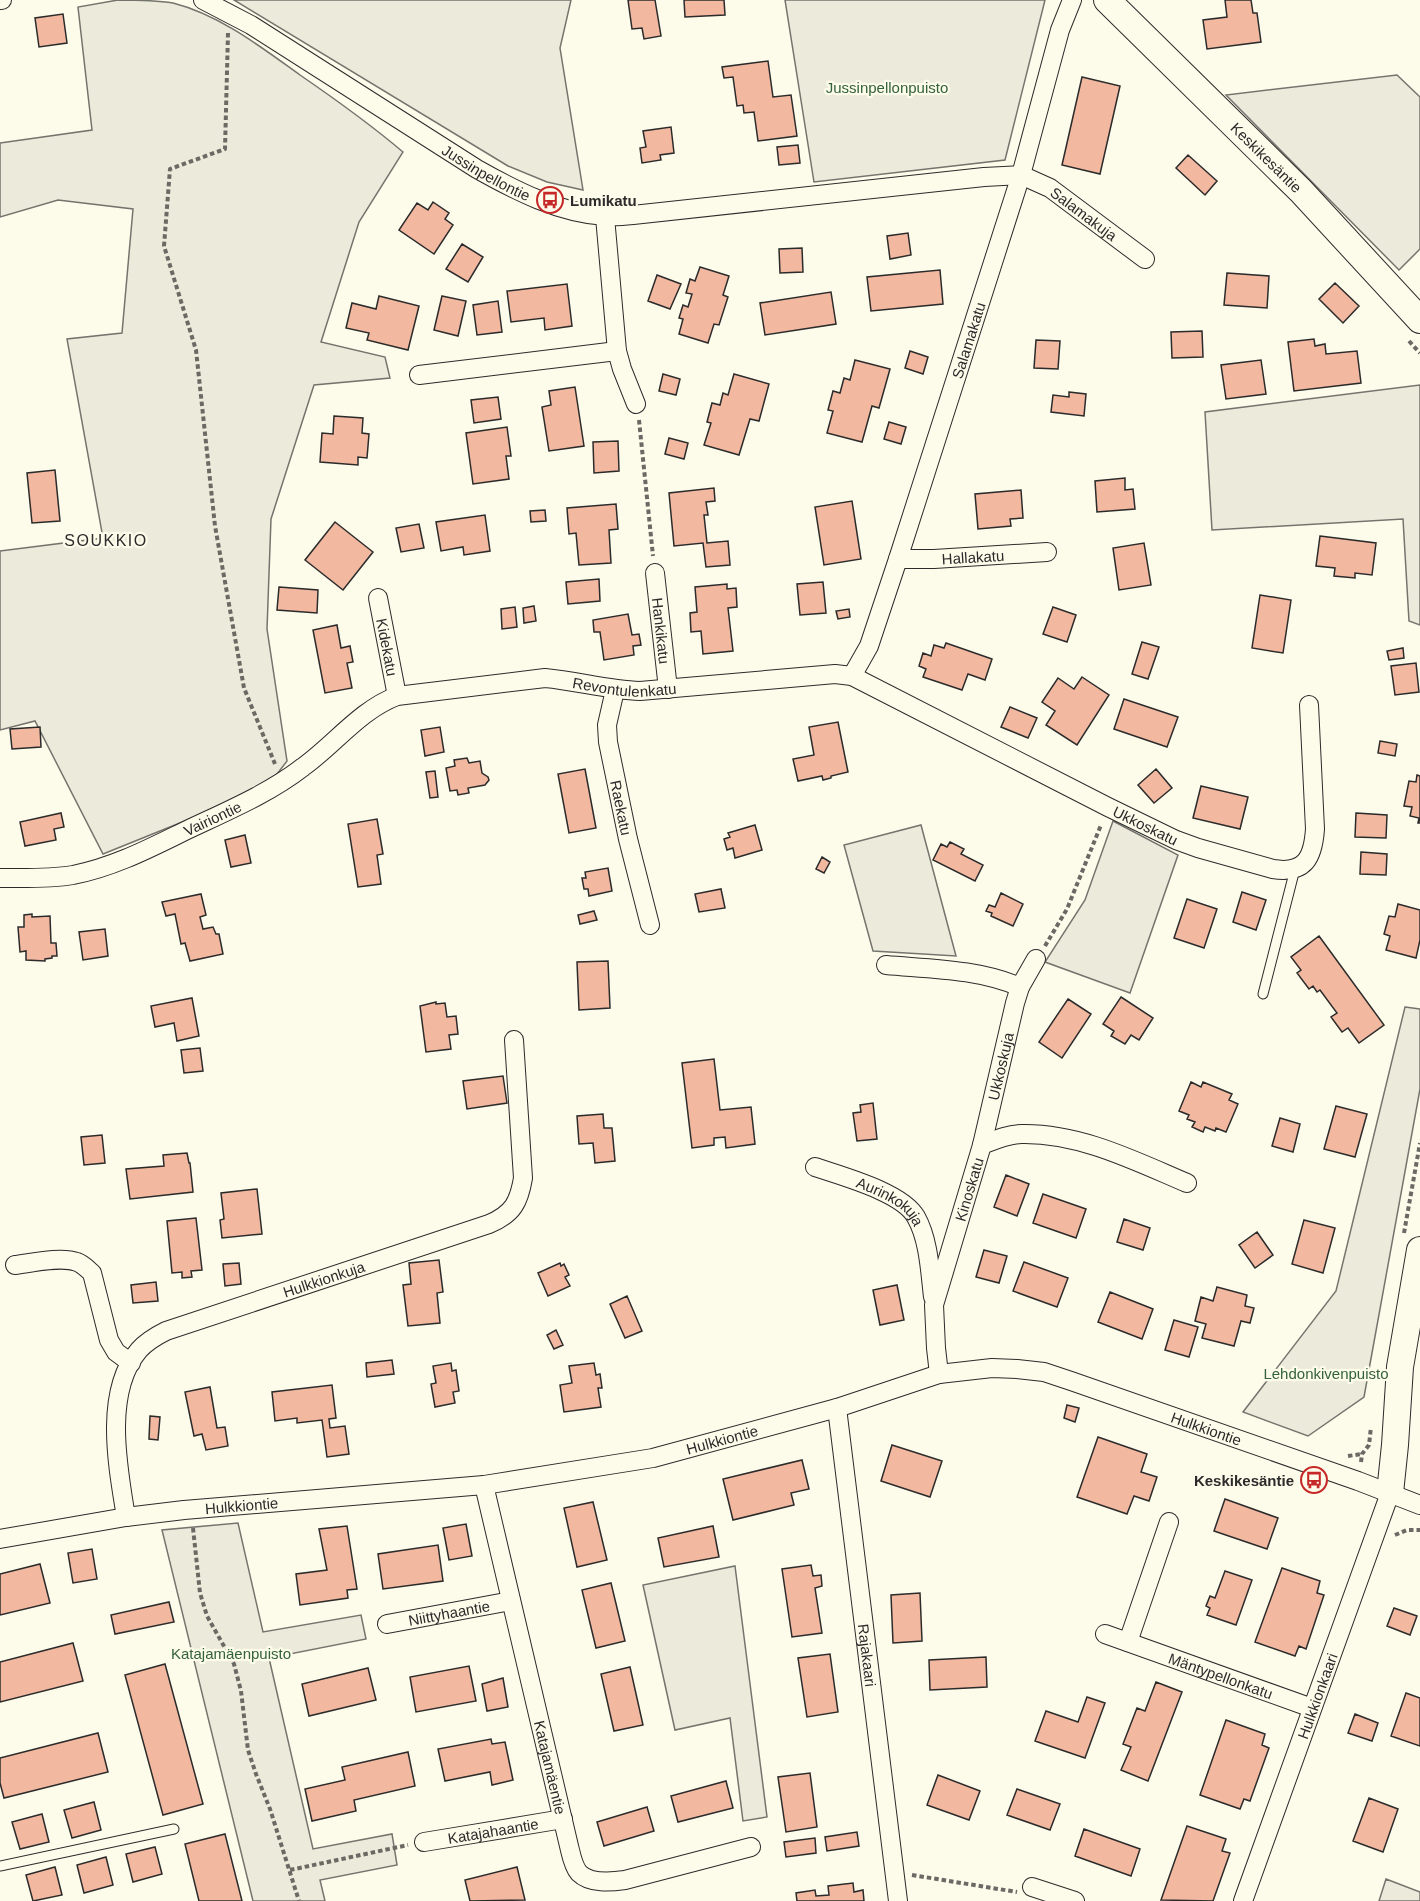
<svg xmlns="http://www.w3.org/2000/svg" width="1420" height="1901" font-family="Helvetica,sans-serif">
<style>
.green{fill:#ecebdb;stroke:#74746e;stroke-width:1.5}
.building{fill:#f2b8a0;stroke:#2b2b2b;stroke-width:1.5}
.lines{fill:none;stroke-linecap:round;stroke-linejoin:round}
.lane-casing{stroke:#2b2b2b;stroke-width:11}
.street-casing{stroke:#2b2b2b;stroke-width:20}
.secondary-casing{stroke:#2b2b2b;stroke-width:28}
.path{stroke:#6a6964;stroke-width:4;stroke-dasharray:4.5 3;stroke-linecap:butt}
.lane{stroke:#fdfbea;stroke-width:9}
.street{stroke:#fdfbea;stroke-width:18}
.secondary{stroke:#fdfbea;stroke-width:26}
.labels{text-anchor:middle;dominant-baseline:central;stroke-width:4.5;stroke-linejoin:round;paint-order:stroke}
.park-label{font-size:15px;fill:#34623c;stroke:#fdfbea}
.street-label{font-size:15px;fill:#2b2b2b;stroke:#fdfbea}
.poi-label{font-size:15px;font-weight:bold;fill:#2b2b2b;stroke:#fdfbea;text-anchor:start}
.neighbourhood-label{font-size:16px;letter-spacing:1.5px;fill:#2b2b2b;stroke:#fdfbea}
</style>
<rect width="100%" height="100%" fill="#fdfbea"/>
<path class="green" d="M118,0C136,0 154,0 173,3C220,15 261,47 300,75C335,99 370,124 403,152L359,222L321,342L385,357L390,378L314,385L271,519L267,629L287,761L274,778L222,806L103,854L35,721L0,730V551L103,538L67,339L122,333L133,209L58,200L0,217V143L92,130L78,7Z
M234,0H571L560,48L583,190L547,182L508,166Z
M785,0H1045L1005,160L814,182Z
M1397,75L1420,97V249L1399,270L1226,95Z
M1420,385V625L1409,621L1403,519L1212,530L1205,412Z
M1113,821L1178,855L1130,993L1045,962L1085,900Z
M921,825L956,956L873,951L844,845Z
M1405,1007L1420,1009V1089L1364,1397L1308,1436L1243,1412L1336,1291Z
M238,1523L263,1632L361,1615L366,1639L269,1658L313,1849L392,1834L397,1865L320,1880L325,1901H253L162,1530Z
M735,1566L767,1817L743,1821L730,1718L675,1730L643,1585Z
M1386,1879L1420,1892V1901H1379Z"/>
<path class="building" d="M628,0H655L661,36L644,39L642,28L632,29Z
M684,0H724L725,15L685,17Z
M1225,0H1251L1253,13H1257L1261,42L1207,49L1203,20L1227,17Z
M63,14L67,43L39,47L35,18Z
M768,61L773,97L791,95L797,136L758,141L754,112L744,113L743,105L737,106L733,77L724,78L722,67Z
M1082,77L1120,86L1100,174L1062,165Z
M671,127L674,153L660,155L661,160L642,163L640,148L646,147L643,131Z
M798,145L800,163L779,165L777,147Z
M1188,155L1217,181L1205,195L1176,168Z
M433,202L449,213L445,219L453,225L434,254L399,230L417,203L428,210Z
M908,233L911,255L890,259L887,236Z
M462,244L483,257L468,282L446,269Z
M802,248L803,272L780,273L779,249Z
M700,267L729,276L723,295L728,297L719,325L714,324L708,343L679,334L683,319L679,318L683,305L688,307L692,294L686,293L690,279L695,281Z
M940,270L943,304L871,311L867,277Z
M1227,273L1269,276L1267,308L1224,305Z
M657,275L681,284L670,309L648,301Z
M1335,283L1359,306L1343,323L1319,299Z
M567,284L572,326L545,330L544,318L511,322L507,291Z
M831,292L836,324L765,335L760,303Z
M379,296L419,306L408,350L367,340L369,333L346,328L352,303L376,309Z
M442,296L466,301L458,336L434,330Z
M498,301L502,332L477,335L473,305Z
M1202,331L1203,357L1172,358L1171,332Z
M1314,339L1315,346L1325,344L1326,354L1357,351L1361,383L1294,391L1288,342Z
M1036,340L1060,341L1058,369L1034,368Z
M910,351L928,357L923,374L905,368Z
M855,360L890,369L879,408L872,406L862,442L827,433L833,411L828,410L833,391L840,393L844,378L850,380Z
M1261,360L1266,394L1226,399L1221,365Z
M663,374L680,379L676,395L659,391Z
M734,374L769,384L759,421L750,419L739,455L704,445L711,423L707,422L712,403L720,405L723,393L728,395Z
M575,387L584,446L549,451L542,407L551,405L549,391Z
M1069,392L1086,394L1084,416L1051,412L1053,395L1069,397Z
M498,397L501,419L474,423L471,400Z
M334,416L363,418L362,433L369,434L367,458L358,457V465L320,462L322,433L333,434Z
M889,422L906,427L901,444L884,439Z
M507,427L511,456H506L509,479L473,484L466,433Z
M669,438L688,443L684,459L665,454Z
M618,441L619,471L594,473L593,442Z
M55,470L60,521L32,523L27,473Z
M1125,478V490L1133,489L1135,509L1097,512L1095,481Z
M714,488L715,501L706,502L708,515H704L707,543L728,541L730,565L706,567L703,543L674,546L669,493Z
M1021,490L1023,518L1010,519L1011,526L978,529L975,494Z
M852,501L861,559L824,565L815,507Z
M616,504L618,529L609,530L611,563L579,565L576,533L569,534L567,508Z
M545,510L546,521L531,522L530,511Z
M485,515L490,551L464,555L463,547L441,551L436,522Z
M335,522L373,552L343,590L305,560Z
M419,524L424,548L401,552L396,528Z
M1320,536L1376,543L1372,575L1355,573V578L1334,576L1335,568L1316,566Z
M1144,543L1151,585L1119,590L1113,548Z
M599,579L600,601L568,604L566,582Z
M823,582L826,613L800,615L797,584Z
M727,584V589L736,588L737,607L728,608L733,651L703,654L701,631L691,632L690,613L697,612L695,587Z
M279,587L318,590L317,613L277,610Z
M1260,595L1291,600L1283,653L1252,648Z
M534,606L536,621L524,623L523,608Z
M515,607L517,627L502,629L501,609Z
M1053,607L1076,615L1067,642L1043,634Z
M849,609L850,617L838,619L836,611Z
M628,614L632,635L639,634L641,645L633,646L634,655L604,660L600,632H594L593,620Z
M337,625L341,648L350,646L353,662L347,663L352,688L325,693L313,630Z
M1142,642L1159,647L1148,679L1132,674Z
M946,643L992,659L985,680L968,674L962,690L923,677L926,669L919,666L923,653L931,656L934,645L944,648Z
M1403,648L1404,658L1389,660L1387,651Z
M1416,663L1419,692L1395,695L1391,666Z
M1082,677L1109,695L1077,745L1046,725L1055,711L1042,702L1058,678L1074,689Z
M1124,699L1178,717L1167,747L1114,729Z
M1010,707L1037,718L1028,738L1001,727Z
M838,722L848,772L831,776V778L823,780L822,776L798,781L793,759L814,755L809,727Z
M40,727L41,747L12,749L10,729Z
M440,727L444,752L425,756L421,730Z
M1380,741L1397,744L1395,756L1378,753Z
M467,758L469,763L480,761L482,773L488,777L489,780L485,785L468,788L469,793L458,795L457,790L450,791L446,768L455,766L454,760Z
M585,769L596,828L569,833L558,774Z
M1156,769L1172,788L1154,803L1138,785Z
M435,771L438,797L430,798L426,772Z
M1417,775L1420,776V823H1418L1419,818L1410,816L1412,807L1404,806L1409,781L1416,782Z
M1201,786L1248,797L1240,829L1193,818Z
M61,813L64,827L54,829L56,840L25,846L20,822Z
M1356,813L1387,815L1386,838L1355,837Z
M377,819L383,854L377,855L381,884L358,887L348,824Z
M755,825L762,850L735,858L733,848L727,850L724,839L730,837L728,833Z
M245,835L251,863L231,867L225,840Z
M950,842L964,849L961,854L983,865L975,881L933,860L941,844L947,847Z
M1361,852L1387,854L1386,875L1360,874Z
M822,857L830,862L824,873L816,869Z
M608,868L612,891L589,896L588,889H584L582,878H586L585,872Z
M721,889L725,908L699,912L695,894Z
M1242,892L1266,900L1256,930L1233,922Z
M1001,893L1023,904L1013,926L991,916L992,913L986,911L989,905L995,907Z
M201,894L206,915L200,917L203,929L213,927L216,934H219L223,954L190,961L185,943L181,944L175,914L166,916L162,902Z
M1187,899L1217,909L1204,948L1174,938Z
M1398,904L1420,910V940L1416,958L1386,950L1390,936L1384,934L1389,916L1395,917Z
M594,911L597,920L580,924L578,915Z
M32,914V917L50,916L51,943H56L57,956H52V958L45,959V961L26,960V951L20,952L18,927H24V915Z
M105,929L108,956L83,960L79,932Z
M1319,936L1384,1025L1359,1043L1348,1028L1342,1032L1331,1017L1337,1013L1320,990L1317,992L1313,986L1309,989L1297,973L1301,970L1291,957Z
M608,961L610,1008L579,1010L577,962Z
M1121,997L1153,1018L1139,1040L1131,1035L1125,1044L1111,1036L1114,1031L1103,1024Z
M192,998L199,1036L177,1041L174,1023L155,1027L151,1006Z
M1068,999L1091,1014L1062,1058L1039,1042Z
M436,1002V1004L445,1003L447,1017L456,1016L458,1034L449,1035L451,1049L426,1052L420,1006Z
M200,1048L203,1071L184,1073L181,1050Z
M714,1059L720,1110L751,1107L755,1144L726,1148L725,1137L714,1138V1145L692,1148L682,1063Z
M503,1076L507,1103L467,1109L463,1081Z
M1191,1082L1201,1087L1203,1082L1232,1094L1229,1100L1238,1104L1226,1132L1216,1128L1215,1131L1205,1127L1203,1132L1192,1127L1195,1122L1187,1119L1189,1115L1179,1111Z
M873,1103L877,1139L857,1141L853,1113L861,1112L860,1105Z
M1336,1106L1367,1114L1355,1157L1324,1149Z
M603,1114L604,1128H612L615,1161L595,1163L593,1143L579,1144L577,1116Z
M1280,1118L1300,1124L1293,1152L1272,1146Z
M102,1135L105,1163L84,1165L81,1137Z
M187,1153L189,1163H190L193,1192L130,1199L126,1169L164,1166L163,1155Z
M1006,1175L1029,1184L1017,1216L994,1207Z
M257,1189L262,1234L222,1238L220,1220L224,1219L221,1193Z
M1043,1194L1086,1209L1076,1238L1033,1223Z
M196,1218L202,1270L191,1271L192,1277L182,1278V1272L172,1273L167,1221Z
M1124,1219L1150,1228L1143,1250L1117,1242Z
M1304,1220L1335,1228L1323,1273L1292,1264Z
M1257,1232L1273,1255L1255,1268L1239,1245Z
M984,1250L1007,1256L999,1283L976,1277Z
M439,1260L443,1292L437,1293L440,1323L408,1326L403,1285L411,1284L409,1263Z
M1024,1262L1068,1278L1057,1307L1013,1291Z
M239,1263L241,1284L225,1286L223,1264Z
M560,1263L561,1266L564,1264L569,1275L565,1277L570,1286L548,1296L538,1273Z
M156,1282L158,1301L133,1303L131,1285Z
M897,1285L904,1320L880,1325L873,1290Z
M1217,1287L1247,1295L1245,1306L1254,1308L1250,1323L1241,1321L1234,1346L1202,1338L1206,1324L1195,1321L1201,1297L1213,1301Z
M1110,1292L1153,1309L1142,1339L1098,1322Z
M627,1296L642,1331L625,1338L610,1304Z
M1174,1320L1198,1327L1189,1357L1165,1350Z
M556,1330L563,1345L554,1349L547,1335Z
M392,1360L394,1374L367,1377L366,1363Z
M451,1363L452,1371L456,1370L459,1391L453,1392L455,1403L435,1407L431,1384L436,1383L433,1366Z
M594,1363L596,1375L600,1374L602,1388H598L601,1407L564,1412L560,1385L572,1383L569,1366Z
M332,1385L336,1418L329,1419L330,1428L345,1426L349,1454L327,1457L322,1420L297,1423V1418L275,1421L272,1392Z
M210,1387L217,1428L225,1427L228,1446L206,1450L202,1434L194,1436L185,1392Z
M1067,1405L1079,1408L1075,1422L1064,1418Z
M150,1416L160,1417L158,1440L149,1439Z
M1098,1437L1147,1454L1141,1472L1157,1477L1149,1501L1134,1496L1127,1514L1077,1497Z
M892,1445L942,1461L930,1497L881,1481Z
M802,1460L809,1489L791,1493L794,1505L733,1520L723,1479Z
M1225,1499L1278,1518L1267,1549L1214,1531Z
M593,1502L607,1560L577,1567L564,1508Z
M466,1524L472,1556L449,1560L443,1528Z
M347,1526L357,1589L347,1590L348,1598L300,1605L296,1574L327,1570L319,1529Z
M713,1526L719,1557L664,1567L658,1538Z
M438,1545L443,1581L383,1589L378,1554Z
M92,1549L97,1579L73,1583L68,1553Z
M40,1564L50,1603L0,1615V1574Z
M811,1565L813,1576L821,1575L822,1586L815,1588L822,1633L792,1637L782,1569Z
M1282,1568L1320,1581L1317,1593L1324,1595L1306,1649L1299,1646L1295,1656L1255,1642Z
M1225,1571L1252,1580L1236,1625L1207,1615L1210,1608L1206,1606L1210,1596L1215,1598Z
M611,1583L625,1641L596,1648L582,1590Z
M920,1593L922,1641L893,1643L891,1595Z
M169,1602L174,1622L115,1634L111,1615Z
M1394,1608L1417,1616L1410,1635L1387,1626Z
M73,1643L83,1681L0,1702V1662Z
M830,1654L838,1712L807,1717L798,1658Z
M986,1657L987,1687L930,1690L929,1660Z
M165,1664L203,1804L163,1815L125,1675Z
M469,1666L476,1701L416,1712L410,1677Z
M630,1667L643,1725L614,1731L601,1674Z
M368,1668L376,1700L309,1716L302,1684Z
M503,1678L508,1707L487,1711L482,1684Z
M1156,1682L1182,1692L1148,1781L1121,1770L1131,1747L1123,1744L1137,1708L1145,1711Z
M1406,1693L1420,1698V1746L1391,1736Z
M1087,1697L1105,1703L1085,1758L1035,1741L1046,1711L1078,1722Z
M1355,1714L1378,1723L1372,1741L1348,1733Z
M1226,1720L1265,1734L1262,1745L1269,1748L1250,1801L1244,1799L1240,1809L1200,1795Z
M98,1733L108,1772L4,1798L0,1783V1758Z
M491,1739L492,1744L505,1742L513,1780L492,1785L490,1772L445,1781L438,1749Z
M408,1752L415,1786L354,1800L356,1811L312,1821L305,1789L345,1780L342,1767Z
M810,1773L817,1827L786,1832L778,1777Z
M938,1775L980,1791L969,1820L927,1805Z
M726,1781L733,1808L678,1822L671,1796Z
M1017,1789L1060,1804L1050,1830L1007,1815Z
M1369,1798L1398,1809L1383,1852L1353,1841Z
M94,1802L101,1830L72,1838L64,1810Z
M647,1807L654,1831L604,1846L597,1822Z
M42,1814L49,1842L20,1849L12,1822Z
M1187,1826L1226,1839L1222,1851L1230,1853L1213,1901L1161,1900Z
M1084,1829L1140,1849L1131,1876L1075,1856Z
M857,1832L859,1846L827,1851L825,1837Z
M225,1834L242,1901H199L185,1844Z
M815,1838L816,1853L786,1857L784,1842Z
M155,1847L162,1874L133,1882L126,1854Z
M106,1857L113,1885L84,1893L77,1865Z
M55,1867L62,1895L33,1901L26,1875Z
M517,1867L525,1900L470,1901L465,1880Z
M853,1883L854,1892L863,1890L864,1901H797L796,1893L815,1890L816,1896L829,1895L828,1886Z"/>
<g class="lines">
<defs>
<path id="lane" d="M1263,994L1295,869
M0,1866L174,1829"/>
<g id="street">
<path d="M0,0H2"/>
<path id="s1" d="M203,0L251,25L477,169C516,191 559,213 605,216C614,217 624,216 633,215L984,177L1021,175L1050,188L1145,259"/>
<path d="M605,217L617,351L622,369L636,404"/>
<path d="M419,375L617,351"/>
<path id="s2" d="M898,559H934L1047,552"/>
<path id="s3" d="M655,573L668,689"/>
<path id="s4" d="M378,598L397,696"/>
<path id="s5" d="M852,676L869,646L898,559L1021,175L1060,30L1072,0"/>
<path id="s6" d="M615,690L607,725L608,742L628,839L650,925"/>
<path id="s7" d="M0,878C24,878 49,879 73,875C114,867 150,848 187,830C227,811 268,794 303,767C335,744 360,710 397,696L545,678C578,681 607,690 640,691L835,674L852,676L1108,807L1176,840L1198,848L1273,869C1305,874 1313,858 1315,829L1309,705"/>
<path d="M886,965C931,969 978,969 1020,987"/>
<path id="s8" d="M982,1145L1015,1003L1020,987L1036,959"/>
<path id="s9" d="M815,1167C841,1176 902,1192 916,1217C929,1240 930,1272 933,1297"/>
<path d="M15,1265C31,1263 61,1256 77,1262C83,1264 87,1269 92,1273L109,1340L116,1352L131,1363"/>
<path id="s10" d="M939,1374L936,1348L934,1305L982,1145C995,1140 1008,1134 1022,1134C1080,1133 1135,1161 1187,1183"/>
<path id="s11" d="M837,1408L898,1901"/>
<path id="s12" d="M484,1485L569,1846C571,1854 573,1866 579,1873C590,1884 611,1882 625,1880L751,1847"/>
<path id="s13" d="M126,1517C118,1468 103,1392 139,1350C146,1342 156,1336 166,1331L489,1224C513,1214 519,1202 523,1178L514,1040"/>
<path id="s14" d="M0,1539L126,1517L184,1510L484,1485L653,1458L837,1408L939,1374L992,1368L1017,1369L1044,1372L1071,1381L1358,1481L1420,1505"/>
<path id="s15" d="M387,1624L511,1601"/>
<path id="s16" d="M1105,1634L1312,1708"/>
<path d="M1128,1642L1169,1522"/>
<path id="s17" d="M424,1842L563,1819"/>
<path d="M1032,1887L1075,1901"/>
<path id="s18" d="M1243,1901L1390,1493"/>
</g>
<g id="secondary">
<path id="s19" d="M1107,0L1301,191L1420,320"/>
<path d="M1390,1493L1395,1445L1400,1367L1420,1250"/>
</g>
</defs>
<use href="#lane" class="lane-casing"/>
<use href="#street" class="street-casing"/>
<use href="#secondary" class="secondary-casing"/>
<path class="path" d="M228,33L225,149L170,169L164,246L196,350L215,526L244,688L275,764
M1409,341L1420,353
M639,420L653,556
M1045,946L1067,909L1101,825
M1404,1233L1420,1143
M1348,1456L1362,1454
M1361,1462L1362,1454L1369,1445L1371,1427
M193,1528L200,1593L207,1616L234,1664L241,1691L248,1750L256,1774L270,1809L299,1901
M1395,1535L1407,1530H1420
M290,1870L408,1845
M912,1875L1017,1892"/>
<use href="#lane" class="lane"/>
<use href="#street" class="street"/>
<use href="#secondary" class="secondary"/>
</g>
<defs>
<symbol id="bus-ring" viewBox="-11 -11 22 22"><circle r="9.5" fill="#fdfbea" stroke="#c62828" stroke-width="1.5"/><path d="M-5-6H5V4H4V6H2V4H-2V6H-4V4H-5ZM-3.5-4V0h7V-4ZM-3.5 1.2v1.5H-2V1.2ZM2 1.2v1.5H3.5V1.2Z" fill="#c62828"/></symbol>
</defs>
<g fill-rule="evenodd">
<use href="#bus-ring" x="535" y="185" width="30" height="30"/>
<use href="#bus-ring" x="1299" y="1465" width="30" height="30"/>
</g>
<g class="labels">
<g class="park-label">
<text x="887" y="87">Jussinpellonpuisto</text>
<text x="1326" y="1373">Lehdonkivenpuisto</text>
<text x="231" y="1653">Katajamäenpuisto</text>
</g>
<g class="street-label">
<text stroke="none"><textPath href="#s19" startOffset="224">Keskikesäntie</textPath></text>
<text stroke="none"><textPath href="#s1" startOffset="332">Jussinpellontie</textPath></text>
<text stroke="none"><textPath href="#s1" startOffset="952">Salamakuja</textPath></text>
<text stroke="none"><textPath href="#s5" startOffset="356">Salamakatu</textPath></text>
<text stroke="none"><textPath href="#s2" startOffset="75">Hallakatu</textPath></text>
<text stroke="none"><textPath href="#s3" startOffset="58">Hankikatu</textPath></text>
<text stroke="none"><textPath href="#s4" startOffset="50">Kidekatu</textPath></text>
<text stroke="none"><textPath href="#s7" startOffset="676">Revontulenkatu</textPath></text>
<text stroke="none"><textPath href="#s6" startOffset="120">Raekatu</textPath></text>
<text stroke="none"><textPath href="#s7" startOffset="224">Vairiontie</textPath></text>
<text stroke="none"><textPath href="#s7" startOffset="1234">Ukkoskatu</textPath></text>
<text stroke="none"><textPath href="#s8" startOffset="81">Ukkoskuja</textPath></text>
<text stroke="none"><textPath href="#s10" startOffset="190">Kinoskatu</textPath></text>
<text stroke="none"><textPath href="#s9" startOffset="84">Aurinkokuja</textPath></text>
<text stroke="none"><textPath href="#s13" startOffset="372">Hulkkionkuja</textPath></text>
<text stroke="none"><textPath href="#s14" startOffset="1234">Hulkkiontie</textPath></text>
<text stroke="none"><textPath href="#s14" startOffset="730">Hulkkiontie</textPath></text>
<text stroke="none"><textPath href="#s14" startOffset="244">Hulkkiontie</textPath></text>
<text stroke="none"><textPath href="#s15" startOffset="63">Niittyhaantie</textPath></text>
<text stroke="none"><textPath href="#s11" startOffset="249">Rajakaari</textPath></text>
<text stroke="none"><textPath href="#s16" startOffset="123">Mäntypellonkatu</textPath></text>
<text stroke="none"><textPath href="#s18" startOffset="218">Hulkkionkaari</textPath></text>
<text stroke="none"><textPath href="#s12" startOffset="290">Katajamäentie</textPath></text>
<text stroke="none"><textPath href="#s17" startOffset="70">Katajahaantie</textPath></text>
</g>
<g class="poi-label">
<text x="570" y="200">Lumikatu</text>
<text x="1294" y="1480" text-anchor="end">Keskikesäntie</text>
</g>
<g class="neighbourhood-label">
<text x="106" y="540">SOUKKIO</text>
</g>
</g>
</svg>
